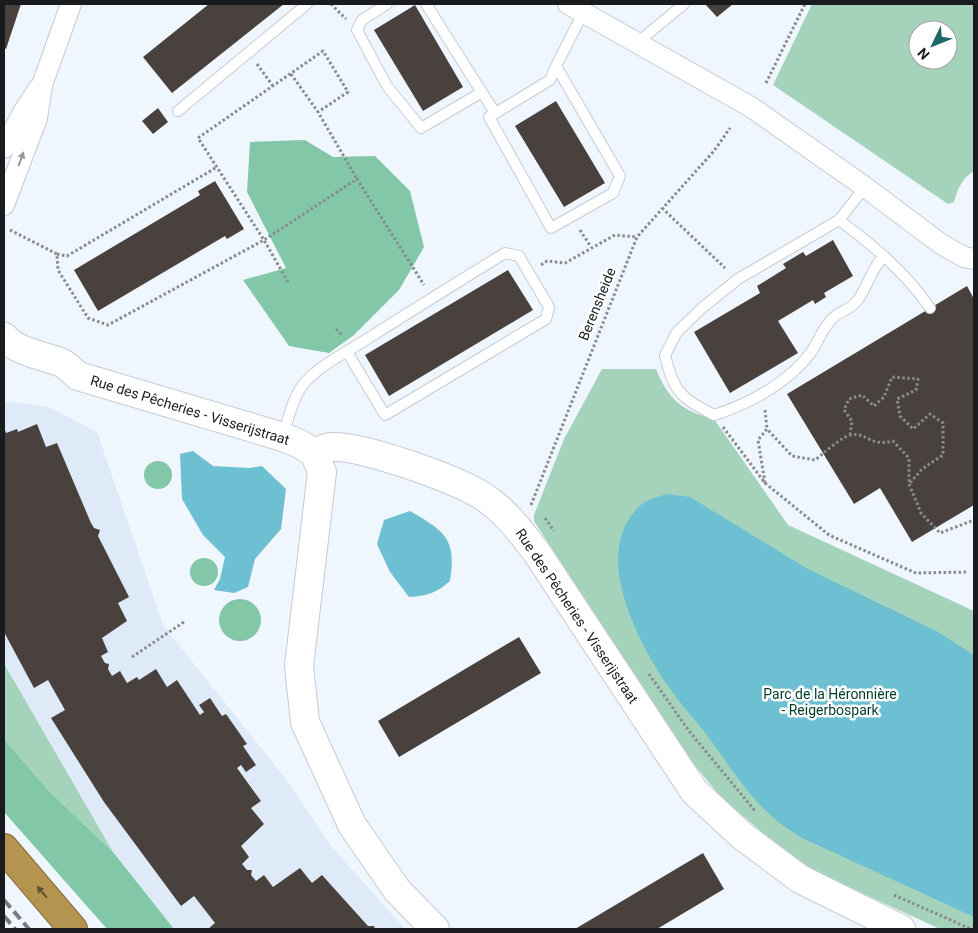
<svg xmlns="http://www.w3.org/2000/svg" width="978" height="933" font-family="Roboto,sans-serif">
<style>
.built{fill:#dfeaf8}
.green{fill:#a4d2bb;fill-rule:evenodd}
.forest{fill:#82c8a8}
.water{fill:#6cc0d2}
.building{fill:#49413e}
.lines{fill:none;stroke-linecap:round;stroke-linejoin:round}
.lane-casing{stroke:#c5cbd3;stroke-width:12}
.street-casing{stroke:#c5cbd3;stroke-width:22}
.secondary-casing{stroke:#c5cbd3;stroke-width:30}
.highway-casing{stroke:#7e6a3e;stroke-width:30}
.path{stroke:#878b90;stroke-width:3;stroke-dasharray:2.5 2.5;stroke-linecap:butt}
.lane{stroke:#fff;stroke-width:10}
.street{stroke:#fff;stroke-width:20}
.secondary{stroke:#fff;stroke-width:28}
.highway{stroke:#b4944f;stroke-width:28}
.rail{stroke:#787c81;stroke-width:4;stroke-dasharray:10 5;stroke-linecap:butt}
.oneway{fill:#98989a}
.oneway2{fill:#5f5134}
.labels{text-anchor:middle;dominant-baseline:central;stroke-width:5;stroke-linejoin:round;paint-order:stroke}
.street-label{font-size:14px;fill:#191b1e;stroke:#fff}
.park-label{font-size:14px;fill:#003e29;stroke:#fff}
</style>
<rect width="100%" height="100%" fill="#f0f6fe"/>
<path class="built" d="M4,401L49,407L97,432L163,625L285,778L332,847L405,929H174L113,852L4,662Z"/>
<path class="green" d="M812,4H974V171C962,179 958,187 954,202L948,204L773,85ZM918,30H948V60H918Z
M602,369H656C668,399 683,412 714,419L788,525L974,611V929H940L814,871L786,853L720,796L692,762L655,708L534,521V515L564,439Z
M4,662L5,665L113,852L50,792L4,739Z"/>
<path class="forest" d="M305,140L333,157L375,156L410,191L424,247L399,290L354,335L329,353L289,346L243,280L286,268L247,192L250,142Z
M144 475a14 14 0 1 1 28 0a14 14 0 1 1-28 0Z
M190 572a14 14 0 1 1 28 0a14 14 0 1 1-28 0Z
M219 620a21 21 0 1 1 42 0a21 21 0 1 1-42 0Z
M4,739L50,792L113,852L174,929H107L4,812Z"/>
<path class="water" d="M193,451L213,466L249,468L262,466L286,489L281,529L255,559L248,587L234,593L214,590L220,579L225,557L203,535L182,499L180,454Z
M666,494L690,497L806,568L938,632L974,655V917L800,837C792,831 783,826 775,819C747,796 726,760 704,731C689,713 672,694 660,674C632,630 592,547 642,504C648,499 659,497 666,494Z
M410,511C444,531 457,538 450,581C437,593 426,596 409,597L390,572L377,544L384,520Z"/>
<path class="building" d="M4,4H21L6,49L4,48Z
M209,4H284L172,93L143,57Z
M705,4H733L717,17Z
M415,5L463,87L423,111L374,30Z
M556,101L605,183L564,207L515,126Z
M158,108L168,122L153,134L142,121Z
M215,181L244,229L227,239L225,236L98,311L74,270L200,195L198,191Z
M833,240L853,276L824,293L826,297L815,304L813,300L778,321L798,353L730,393L694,332L760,293L757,286L786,268L783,264L803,252L806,256Z
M508,270L533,310L389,396L365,355Z
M967,286L974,299V505L912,542L880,488L854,504L787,394Z
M37,424L46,447L57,443L91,523L94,528L100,530L98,536L129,597L118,603L127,621L102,638L108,652L101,656L105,663L109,664L108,669L112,676L120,671L127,683L137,677L139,680L156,669L167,687L177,680L200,715L204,712L199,705L210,698L222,716L226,714L247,744L243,746L256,765L246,772L241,765L237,768L261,801L251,808L264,824L241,846L249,857L242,864L247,870H252L251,875L256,881L264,875L273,887L300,868L312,883L322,875L368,926H374L375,929H208L215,923L194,896L181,906L104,802L51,718L65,710L48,680L34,688L4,632V427L6,433L17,429L18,432Z
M519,637L541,673L399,757L378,721Z
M703,853L724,889L657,929H575Z"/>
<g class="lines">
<defs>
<path id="lane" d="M387,4L362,20L357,30L387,86L421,128L482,92
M426,4L495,113
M637,43L684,4
M556,66L620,176L613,193L551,228L489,117L550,80Z
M556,66L583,13
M178,111L307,4
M865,187L839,220L738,279L702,308L677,332L665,355C674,393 680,397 714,415C749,404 790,382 812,351C819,340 823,327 833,318C840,311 851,309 857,301C869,285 870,270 884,256
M839,220C874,246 905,272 930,308
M283,436C288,420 292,400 302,386C317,366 346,353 367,339C413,310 459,281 505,253L519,256L549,307L546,319L385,415L347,352"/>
<path id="street" d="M568,4L751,107L865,187L941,244L964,257L974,259
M4,148L24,111L39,88
M4,205L37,118L42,85L71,4"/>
<path id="secondary" d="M4,337C19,353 42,355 62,363C68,366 73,372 78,376L283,437L300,444L314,453
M314,453C319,451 326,447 332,447C361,445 455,479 481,495C504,509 521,532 537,553L694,791L741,835L800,879L901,929
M314,453L322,472L299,666L305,722L352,825L397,890L435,929"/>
<path id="highway" d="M4,848L73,929"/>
</defs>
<use href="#lane" class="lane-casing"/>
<use href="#street" class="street-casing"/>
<use href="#secondary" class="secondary-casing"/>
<use href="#highway" class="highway-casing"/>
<path class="path" d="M331,4L346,19
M257,64L273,86
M291,74L318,112L357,179
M766,83L805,4
M662,208L725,268
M10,230L57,254L58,270L88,318L108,325L264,240L357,179L424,285
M580,230L591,247
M57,254L67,256L217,167
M541,265L547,261L565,263L615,235L637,237
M288,282L264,240L198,138L323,51L348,92L318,112
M336,329L343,336
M765,410L767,429
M723,427L765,483L758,440L767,429L792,456L815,460C823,454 842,436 851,435C866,432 870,447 893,441L909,458V484L921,513L940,533L974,520
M850,435L852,421L844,410L849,399L862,395L874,406L884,397L892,377L918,379L916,390L897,399L900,416L913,429L930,414L943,423V455L922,469L910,483
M765,483L829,535L916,573L968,572
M531,505L637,237L714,151L730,128
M545,518L554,531
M132,657L184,622
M649,674L689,731L755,811
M894,895L971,929"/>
<use href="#lane" class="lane"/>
<use href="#street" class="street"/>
<use href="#secondary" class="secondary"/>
<use href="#highway" class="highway"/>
<path class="rail" d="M4,900L29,929
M4,916L15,929"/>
</g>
<defs><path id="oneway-solid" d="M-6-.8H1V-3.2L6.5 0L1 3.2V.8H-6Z" transform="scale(1.25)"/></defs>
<use class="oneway" href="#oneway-solid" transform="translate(21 159) rotate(-70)"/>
<use class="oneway2" href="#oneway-solid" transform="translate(42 892) rotate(-131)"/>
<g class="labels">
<g class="street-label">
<text transform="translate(597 304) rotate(-68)">Berensheide</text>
<text transform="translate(190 410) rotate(17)">Rue des Pêcheries - Visserijstraat</text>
<text transform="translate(577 616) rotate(56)">Rue des Pêcheries - Visserijstraat</text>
</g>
<g class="park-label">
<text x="830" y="694">Parc de la Héronnière<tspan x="830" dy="16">- Reigerbospark</tspan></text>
</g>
</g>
<rect width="978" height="933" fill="none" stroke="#191b1e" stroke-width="10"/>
<g transform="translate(933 45) rotate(227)"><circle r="24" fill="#ffffff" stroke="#a3a4a5"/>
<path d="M0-4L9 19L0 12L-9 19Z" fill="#1a6869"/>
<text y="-8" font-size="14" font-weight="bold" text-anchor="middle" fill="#191b1e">N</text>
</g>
</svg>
